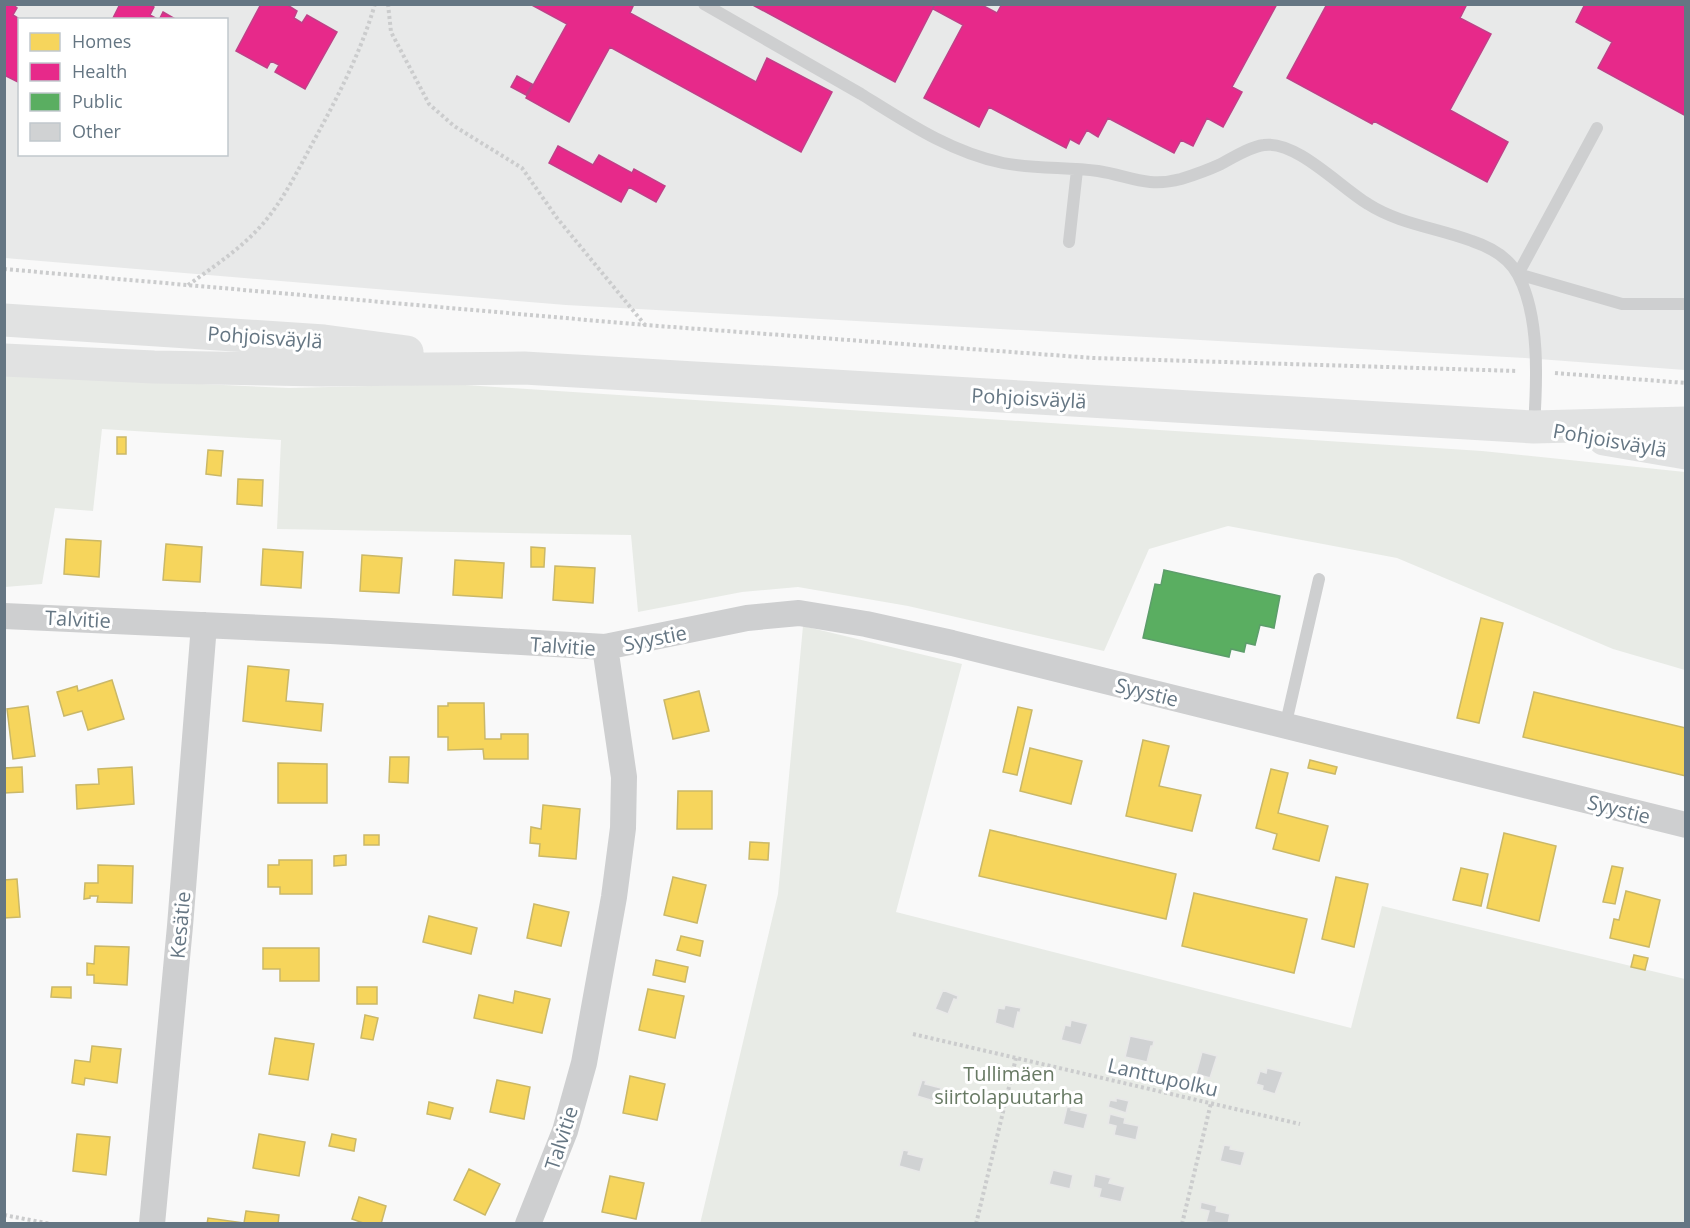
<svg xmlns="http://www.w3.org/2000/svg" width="1690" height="1228" font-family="'Open Sans',sans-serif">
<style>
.built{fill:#e8e9e9;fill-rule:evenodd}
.green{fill:#e8ebe6}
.homes{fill:#f6d55c;stroke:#cab868;stroke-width:1.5}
.health{fill:#e7298a;stroke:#c04088;stroke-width:1.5}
.public{fill:#5aae61;stroke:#5d9d6b;stroke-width:1.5}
.building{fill:#d0d2d3;stroke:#e8e8e8;stroke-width:1.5}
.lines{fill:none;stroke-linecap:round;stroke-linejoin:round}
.path{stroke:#cbcccd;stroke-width:4;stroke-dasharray:3 3;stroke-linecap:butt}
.lane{stroke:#cecfd0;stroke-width:12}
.street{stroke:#cecfd0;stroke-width:26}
.secondary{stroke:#e1e2e2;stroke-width:33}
.labels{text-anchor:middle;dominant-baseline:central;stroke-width:6;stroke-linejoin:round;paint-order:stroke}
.street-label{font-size:20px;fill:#657683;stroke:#fff}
.park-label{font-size:20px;fill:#687a64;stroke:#fff}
</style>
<rect width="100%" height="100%" fill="#f9f9f9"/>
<path class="built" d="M4,5H1685V370L1525,358L566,305L5,258ZM20,20H226V154H20Z"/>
<path class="green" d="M5,375L289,388L450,384L1482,451L1685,472V670L1613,649L1397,558L1228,526L1149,549L1104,651L908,606L798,587L742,592L638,612L631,535L277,529L281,440L102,429L93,511L55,508L42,584L5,587Z
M803,626L962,664L896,912L1351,1028L1382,906L1685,979V1223L700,1224L778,894Z"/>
<path class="homes" d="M117,437H126V454H117Z
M208,450L223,451L221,476L206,474Z
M238,479L263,480L262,506L237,504Z
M66,539L101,541L99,577L64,574Z
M166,544L202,547L200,582L163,580Z
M531,547L545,548L544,567H531Z
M263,549L303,552L301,588L261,585Z
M362,555L402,558L399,593L360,591Z
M455,560L504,563L502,598L453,595Z
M555,566L595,568L593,603L553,600Z
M1481,618L1503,623L1479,723L1457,718Z
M248,666L289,670L286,701L323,704L321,731L243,721Z
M112,680L124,719L88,730L82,711L64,716L57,692L77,686L78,691Z
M699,691L709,731L673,739L664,700Z
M1534,692L1686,728V776L1523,737Z
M448,703H484L485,739H501V734H528V759H484L483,749L448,750V737H438V706H448Z
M28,706L35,756L13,759L7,709Z
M1018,707L1032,710L1017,775L1003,772Z
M1143,740L1169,746L1159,786L1201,795L1192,831L1126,816Z
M1030,748L1082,761L1071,804L1020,791Z
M390,757H409L408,783L389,782Z
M1310,760L1337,767L1335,774L1308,768Z
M278,763L327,764V803H278Z
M22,767L23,792L4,793V768Z
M132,767L134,804L77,809L76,785L99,784L98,769Z
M1271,769L1288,773L1278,813L1328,826L1319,861L1273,849L1277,834L1256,828Z
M678,791H712V829H677Z
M543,805L580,809L576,859L539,856L540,844L530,843L531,827L541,829Z
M990,830L1176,874L1166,919L979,876Z
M1504,833L1556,846L1539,921L1487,908Z
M364,835H379V845H364Z
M750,842L769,843L768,860L749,859Z
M346,855V865L334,866V856Z
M279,860H312V894H280V887H268V865H279Z
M98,865L133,866L132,903L97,902L98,896H90V898L84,899L85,883H98Z
M1612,866L1623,868L1615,904L1603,902Z
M1461,868L1488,874L1481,906L1453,900Z
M673,877L706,885L697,923L664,915Z
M1336,877L1368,884L1354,947L1322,939Z
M17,879L20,917L4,918V880Z
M1626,891L1660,900L1649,947L1610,938L1614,919L1619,920Z
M1194,893L1307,919L1294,973L1182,946Z
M534,904L569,912L561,946L527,938Z
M429,916L477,928L471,954L423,942Z
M681,936L703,941L700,956L677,950Z
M95,946L129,947L127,985L94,983V975H87V963L94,964Z
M263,948H319V981H280V969H263Z
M1634,955L1648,958L1645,970L1631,967Z
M656,960L688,967L685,982L653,975Z
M52,987H71V998L51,997Z
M357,987H377V1004H357Z
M648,989L684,996L675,1038L639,1030Z
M515,991L550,999L542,1033L474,1018L479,995L513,1003Z
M365,1015L378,1018L373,1040L361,1038Z
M275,1038L314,1044L308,1080L269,1074Z
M92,1046L121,1049L117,1083L85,1078L84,1085L72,1083L75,1060L90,1062Z
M630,1076L665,1084L657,1120L623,1113Z
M497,1080L530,1087L524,1119L490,1112Z
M429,1102L453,1108L450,1119L427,1114Z
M77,1134L110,1137L106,1175L73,1171Z
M259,1134L305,1142L299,1176L253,1168Z
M332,1134L356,1139L354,1151L329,1146Z
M469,1169L500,1184L485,1215L454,1200Z
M610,1176L644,1183L636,1219L602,1212Z
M359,1197L386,1206L381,1224H366L352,1219Z
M246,1211L279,1215L278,1224H207L208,1218L244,1223Z"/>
<path class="health" d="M4,4H12L17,8L13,15L21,20H20V79L18,82L4,75Z
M120,4H149L154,7L150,15L159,20H112Z
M261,4H286L297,11L294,18L302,23L307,15L337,32L305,89L275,72L279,65L271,61L267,68L236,51Z
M530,4H634L630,13L756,82L767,58L832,92L801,152L610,47L569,122L526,98L567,24Z
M751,4H935L895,82Z
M935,4H980L997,13L1002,4H1277L1232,87L1242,92L1223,127L1207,118L1193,146L1181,140L1174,153L1108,118L1098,137L1087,130L1079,144L1070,139L1066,148L989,107L979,127L924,98L963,25L933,9Z
M1327,4H1467L1460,18L1491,34L1450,110L1508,142L1487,182L1374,121L1372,124L1287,78Z
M1585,4H1686V116L1598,68L1612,42L1576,22Z
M163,12L177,20H159Z
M517,76L532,84L526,95L511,87Z
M558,146L593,165L599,155L632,173L634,169L665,186L656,202L629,187L621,202L549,163Z"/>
<path class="public" d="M1164,570L1280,596L1274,628L1260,625L1255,645L1246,643L1244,652L1231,649L1229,657L1143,638L1155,584L1161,585Z"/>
<path class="building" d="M943,990L958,996L957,1000L954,999L948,1014L935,1009Z
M1005,1005L1021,1008L1020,1013L1018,1012L1014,1029L995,1023L998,1008L1004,1009Z
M1071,1020L1088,1024L1081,1045L1061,1040L1065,1025L1070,1026Z
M1130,1036L1154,1041L1153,1046H1151L1147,1062L1125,1057Z
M1202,1052L1217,1056L1210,1078L1196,1074Z
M1267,1068L1283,1072L1275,1094L1262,1090L1263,1086L1256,1084L1260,1071L1266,1073Z
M922,1080L926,1081L925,1084L941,1088L937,1102L917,1096Z
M1116,1098L1129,1101L1126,1113L1108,1107L1110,1100L1116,1101Z
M1067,1107L1072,1108L1071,1110L1088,1114L1084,1129L1063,1124Z
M1110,1114L1125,1118L1124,1123L1139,1126L1136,1140L1114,1135L1116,1126L1108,1124Z
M1224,1145L1231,1146L1230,1149L1245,1152L1241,1166L1220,1161Z
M903,1150L909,1151L908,1154L924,1158L920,1172L899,1166Z
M1053,1170L1073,1175L1070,1189L1049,1184Z
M1095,1174L1111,1178L1109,1183L1125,1187L1121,1202L1099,1197L1101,1189L1093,1187Z
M1201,1202L1217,1206L1216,1211L1230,1214L1228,1224L1206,1222L1209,1211L1200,1209Z"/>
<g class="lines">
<path class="path" d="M388,4L391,32L429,104L454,126L522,168L557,218L645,325
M4,269L645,325L1093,358L1517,371
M188,285C213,267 239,250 260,227C281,204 296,174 311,146C336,100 360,55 375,4
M1555,373L1686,383
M913,1034L1300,1124
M4,1215L51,1224
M976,1224L1016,1058
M1182,1224L1211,1103"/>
<path class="lane" d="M704,4C757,34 809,64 861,94C906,122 950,152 1003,163C1034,169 1067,167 1098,171C1130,176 1147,188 1181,179C1194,175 1208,170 1221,164C1234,157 1249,147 1264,145C1296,140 1341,188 1368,204C1399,224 1438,228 1472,241C1490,247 1509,258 1518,275C1540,316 1537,381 1534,426
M1069,242L1077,170
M1518,274L1622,304H1686
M1518,274L1597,128
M1285,727L1319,579"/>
<path class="street" d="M4,616L331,631L605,647L747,618L799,613L866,624L952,643L1686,825
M152,1224L180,926L204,625
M528,1224L565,1131L584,1063L614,897L623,828L624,777L605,647"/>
<path class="secondary" d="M4,320L324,341L407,352
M4,360L154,367L321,370L524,368L1534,427L1686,423
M1604,439L1686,453"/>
</g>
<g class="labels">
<g class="street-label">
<text transform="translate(265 337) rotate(4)">Pohjoisväylä</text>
<text transform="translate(1029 398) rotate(3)">Pohjoisväylä</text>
<text transform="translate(1610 440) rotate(10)">Pohjoisväylä</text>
<text transform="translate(78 619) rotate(3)">Talvitie</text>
<text transform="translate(655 638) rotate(-11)">Syystie</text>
<text transform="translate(563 646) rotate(4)">Talvitie</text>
<text transform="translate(1147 692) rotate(14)">Syystie</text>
<text transform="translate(1619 809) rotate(14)">Syystie</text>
<text transform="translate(180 925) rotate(-85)">Kesätie</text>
<text transform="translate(1163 1077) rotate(13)">Lanttupolku</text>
<text transform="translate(561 1138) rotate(-72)">Talvitie</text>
</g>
<g class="park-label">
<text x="1009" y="1073">Tullimäen<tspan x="1009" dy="23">siirtolapuutarha</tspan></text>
</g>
</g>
<rect width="1690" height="1228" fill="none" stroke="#657683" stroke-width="12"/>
<rect x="18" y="18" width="210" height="138" fill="#ffffff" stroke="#c1c8cd" stroke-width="1.5"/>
<rect x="30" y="33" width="30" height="18" fill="#f6d55c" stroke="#c1c8cd" stroke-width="1.5"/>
<text x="72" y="48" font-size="18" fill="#657683">Homes</text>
<rect x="30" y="63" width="30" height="18" fill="#e7298a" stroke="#c1c8cd" stroke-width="1.5"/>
<text x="72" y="78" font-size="18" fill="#657683">Health</text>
<rect x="30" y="93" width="30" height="18" fill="#5aae61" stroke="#c1c8cd" stroke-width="1.5"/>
<text x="72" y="108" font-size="18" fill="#657683">Public</text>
<rect x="30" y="123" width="30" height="18" fill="#d0d2d3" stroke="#c1c8cd" stroke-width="1.5"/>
<text x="72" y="138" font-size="18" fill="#657683">Other</text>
</svg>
